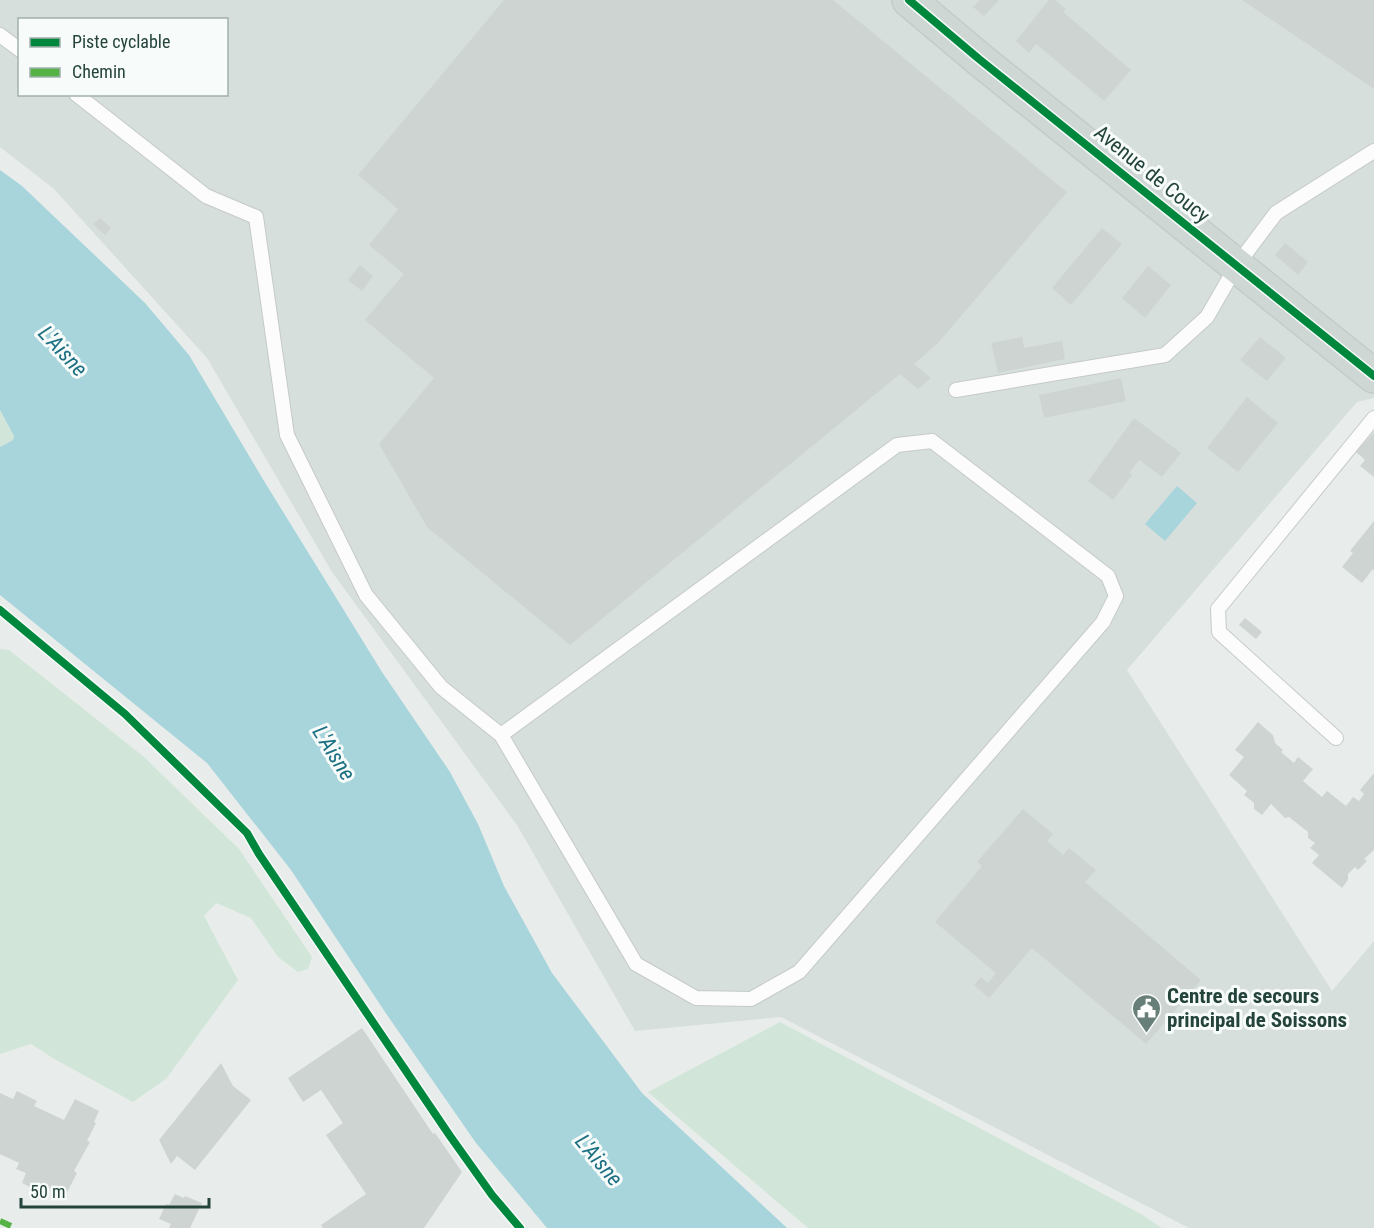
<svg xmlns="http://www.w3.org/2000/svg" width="1374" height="1228" font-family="'Roboto Condensed',sans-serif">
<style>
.built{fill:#d6dfdb;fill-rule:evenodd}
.green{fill:#d1e6d8}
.water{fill:#a8d4dc}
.building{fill:#ced4d2}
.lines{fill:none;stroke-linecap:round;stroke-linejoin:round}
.service-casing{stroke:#c5cac8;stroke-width:16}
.primary-casing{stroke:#c3ccc9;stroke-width:36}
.service{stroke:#fcfcfc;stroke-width:14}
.primary{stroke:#cfd7d5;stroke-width:33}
.quiet{stroke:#55b346;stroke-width:6;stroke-dasharray:12 6;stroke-linecap:butt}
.cycleway-casing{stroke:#f7fbf9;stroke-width:11}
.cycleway{stroke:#00873e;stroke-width:8}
.labels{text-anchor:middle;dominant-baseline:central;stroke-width:6;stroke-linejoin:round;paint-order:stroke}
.street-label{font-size:21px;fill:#23433b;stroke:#f7fbf9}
.poi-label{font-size:21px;font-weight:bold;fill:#23433b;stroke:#f7fbf9;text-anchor:start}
.water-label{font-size:22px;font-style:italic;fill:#1a6f82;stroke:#f7fbf9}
</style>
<rect width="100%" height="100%" fill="#e8edeb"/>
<path class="built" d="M0,0H1374V398L1357,402L1127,670L1332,991L1374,941V1228H1189L781,1017L635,1031L517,825L332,572L207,358L54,189L0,147ZM20,20H226V94H20Z"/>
<path class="green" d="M0,410L14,436L13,440L0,447Z
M0,649L9,650L143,756L239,849L312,957L308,969L298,972L278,957L251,918L216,903L204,916L238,980L166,1079L133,1102L56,1060L31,1044L0,1054Z
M780,1022L1141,1214L1162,1228H808L648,1092Z"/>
<path class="water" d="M0,170L22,186L145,303L189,355L264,481L382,672L450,772L478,824L504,886L552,973L642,1093L787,1228H547L476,1143L385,1012L291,870L207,763L0,595V447L13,440L14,436L0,410Z
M1177,486L1197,503L1165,541L1145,524Z"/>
<path class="building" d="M504,0H833L1067,192L938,343L914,364L931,378L918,389L900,374L570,645L427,527L379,444L434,378L365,320L404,274L369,245L398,209L358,175Z
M980,0H999L984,16L973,7Z
M1049,0H1055L1066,9L1063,12L1131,70L1104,101L1036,44L1029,53L1016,41Z
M1242,0H1374V89L1355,76Z
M100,218L111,228L105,235L93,224Z
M1102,228L1122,244L1071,305L1052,288Z
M1285,243L1308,262L1298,275L1275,255Z
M360,265L373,276L362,291L348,280Z
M1148,266L1171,285L1145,318L1122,298Z
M1022,337L1024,348L1062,341L1065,359L998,373L991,343Z
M1260,337L1286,358L1267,381L1240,360Z
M1121,378L1126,401L1044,418L1039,395Z
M1247,397L1278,423L1238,472L1207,448Z
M1134,418L1181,453L1162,477L1139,460L1129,473L1132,475L1113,500L1088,481Z
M1374,432V477L1360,466L1365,460L1356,452Z
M1374,521V571L1373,569L1362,583L1342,567L1353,553L1350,551Z
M1245,618L1262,632L1256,639L1239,625Z
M1258,722L1273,735L1275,743L1283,750L1281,752L1294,763L1298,757L1313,769L1303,781L1322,797L1327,791L1346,806L1353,797L1359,801L1364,794L1360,790L1374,773V850L1364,859L1367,861L1358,870L1355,867L1348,874V880L1342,888L1312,863L1319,855L1310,848L1315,843L1308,838V832L1289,817L1285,818L1271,804L1262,815L1254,809V803L1244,795L1247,791L1229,775L1244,757L1235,750Z
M1023,809L1053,834L1047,841L1063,855L1069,848L1096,870L1085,882L1201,980L1146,1044L1032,948L989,998L974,985L981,977L988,983L996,973L935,922L982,866L977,862Z
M362,1028L433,1134L435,1133L462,1172L424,1228H323L321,1225L366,1194L326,1135L343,1123L321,1090L303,1102L288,1078Z
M221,1063L233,1086L251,1100L195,1170L177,1156L171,1164L159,1140Z
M17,1091L37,1101L34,1106L64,1120L75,1099L99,1111L94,1122L96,1123L87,1141L90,1142L74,1171L77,1173L65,1196L46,1186L42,1193L22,1183L26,1173L16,1169L19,1163L0,1154V1093L13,1099Z
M175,1194L184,1198L185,1196L202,1203L190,1228H169L171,1224L159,1219L166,1204L169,1205Z"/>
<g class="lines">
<defs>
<path id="service" d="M0,35L20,50
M76,94L206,196L256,217L287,435L366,595L441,687L501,735L636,964L696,998L751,999L799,972L1103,622L1116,596L1108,576L932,441L897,445L501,735
M956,390L1165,355L1207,317L1237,265L1276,213L1374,151
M1336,738L1219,632L1218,609L1374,418"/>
<path id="primary" d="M909,0L979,59L1374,376"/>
</defs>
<use href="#service" class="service-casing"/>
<use href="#primary" class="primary-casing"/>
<use href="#service" class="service"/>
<use href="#primary" class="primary"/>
<path class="quiet" d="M0,1221L15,1228"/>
<defs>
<path id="cycleway" d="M909,0L979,59L1374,376
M0,610L125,714L247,833L259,854L450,1136L492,1195L520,1228"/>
</defs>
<use href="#cycleway" class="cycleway-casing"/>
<use href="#cycleway" class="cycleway"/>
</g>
<defs>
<symbol id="civic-pin" viewBox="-11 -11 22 30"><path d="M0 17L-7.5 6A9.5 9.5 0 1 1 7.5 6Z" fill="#687e79" stroke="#f7fbf9"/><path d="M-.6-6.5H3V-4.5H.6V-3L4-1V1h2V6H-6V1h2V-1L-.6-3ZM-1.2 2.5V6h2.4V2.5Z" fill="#fff"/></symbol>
</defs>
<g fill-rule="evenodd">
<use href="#civic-pin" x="1130" y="992" width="33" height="45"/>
</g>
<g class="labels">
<g class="street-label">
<text transform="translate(1152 174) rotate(39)">Avenue de Coucy</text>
</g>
<g class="poi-label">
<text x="1167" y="996">Centre de secours<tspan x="1167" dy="24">principal de Soissons</tspan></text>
</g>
<g class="water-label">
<text transform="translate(63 351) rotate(47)">L'Aisne</text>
<text transform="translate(334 753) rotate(58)">L'Aisne</text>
<text transform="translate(599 1160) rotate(50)">L'Aisne</text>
</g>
</g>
<rect x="18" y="18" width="210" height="78" fill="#f7fbf9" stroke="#a2b1ad" stroke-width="1.5"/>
<rect x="30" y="38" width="30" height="9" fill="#00873e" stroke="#a2b1ad" stroke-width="1.5"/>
<text x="72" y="48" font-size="18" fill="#23433b">Piste cyclable</text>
<rect x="30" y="68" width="30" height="9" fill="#55b346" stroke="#a2b1ad" stroke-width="1.5"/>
<text x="72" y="78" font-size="18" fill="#23433b">Chemin</text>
<path d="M21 1198v9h188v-9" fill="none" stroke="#23433b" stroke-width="3"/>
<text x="30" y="1198" font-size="18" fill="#23433b" stroke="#f7fbf9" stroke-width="4.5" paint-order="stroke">50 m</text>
</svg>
